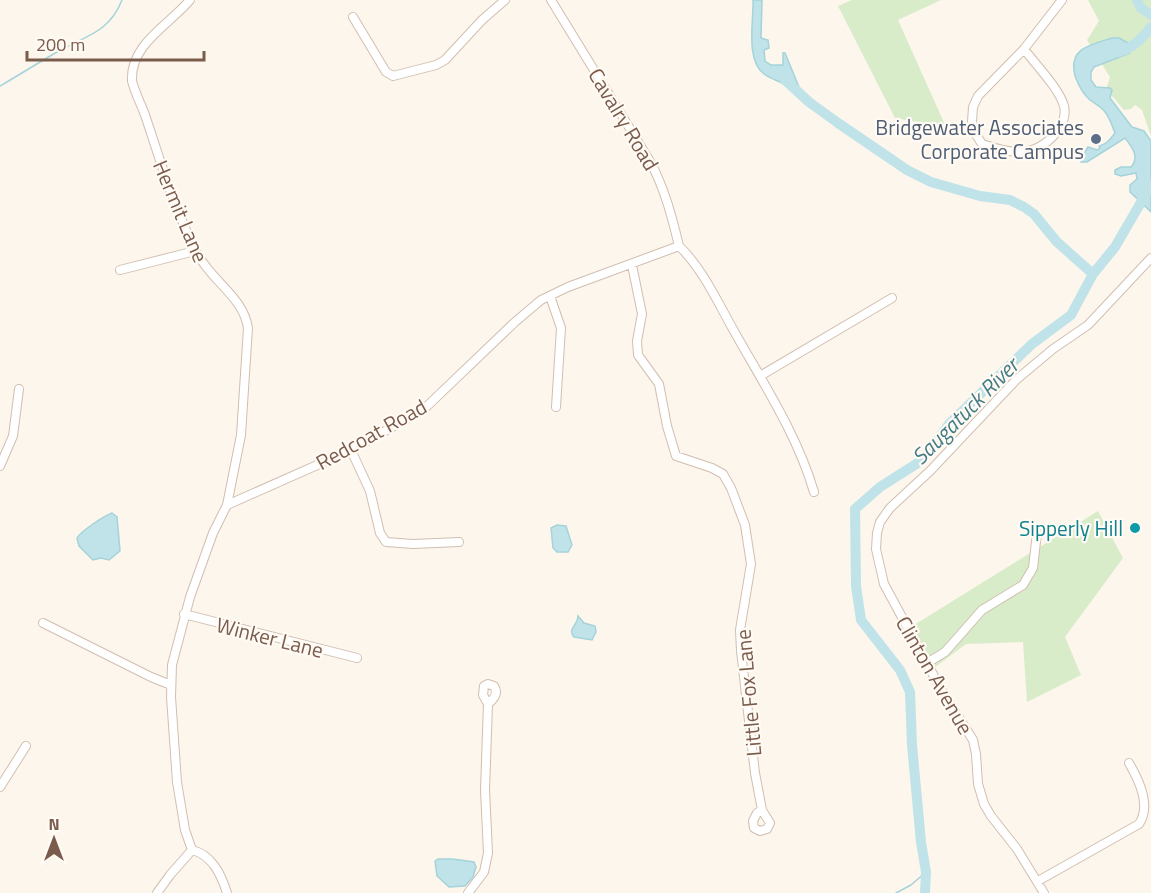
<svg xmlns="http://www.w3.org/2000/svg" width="1151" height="893" font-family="'Titillium Web',sans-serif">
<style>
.green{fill:#d8ecc9}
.water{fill:#bfe3e8;stroke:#a5d3da;stroke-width:1.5}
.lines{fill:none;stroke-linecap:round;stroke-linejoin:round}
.stream{stroke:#a5d3da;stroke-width:1.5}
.river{stroke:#bfe3e8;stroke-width:10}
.minor-casing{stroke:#d1beb0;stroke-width:10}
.minor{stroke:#fff;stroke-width:8}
.service-dot{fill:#5c6f8a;stroke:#fffaf3;stroke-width:2}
.culture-dot{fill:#0f9aa8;stroke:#fffaf3;stroke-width:2}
.labels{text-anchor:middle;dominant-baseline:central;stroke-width:4.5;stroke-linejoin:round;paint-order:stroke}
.street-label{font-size:21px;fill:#7a5c4d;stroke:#fffaf3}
.service-label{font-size:21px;fill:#4e5e75;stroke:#fffaf3;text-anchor:end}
.culture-label{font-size:21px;fill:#0d838f;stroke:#fffaf3;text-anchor:end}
.water-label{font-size:22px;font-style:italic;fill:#437c86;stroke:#fffaf3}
</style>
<rect width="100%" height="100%" fill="#fdf6ec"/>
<path class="green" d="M852,0H941L898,20L946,127L895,118L838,6Z
M1088,0H1151V136L1142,110L1135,105L1131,109L1124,110L1106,89L1110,77L1087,40L1099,21Z
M1098,511L1123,558L1065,637L1081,675L1027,702L1023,642L966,644L930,671L906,630Z"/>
<path class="water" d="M753,0H762L761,38L768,40L769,48L764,50L765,61L771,65H783V53H785L799,87L792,90C784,81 773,81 764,74C745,60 754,19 753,0Z
M1112,38H1119L1130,44V53L1094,67L1091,72V80L1096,87L1110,88L1112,90L1110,98L1132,127L1144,131L1151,141V212L1130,192V185L1137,179L1136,173L1121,176L1115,174V170L1121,167H1131C1140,157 1132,147 1125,138L1087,162H1081L1082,157L1088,147L1097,150L1100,148L1099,146C1106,144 1109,141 1115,133C1112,126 1110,118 1105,112C1101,106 1095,104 1090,100C1083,94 1078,84 1075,76C1068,48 1090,45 1112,38Z
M112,513L117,517L120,551L109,560L101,558L93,560L79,546L77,538C81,531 104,516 112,513Z
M557,525L566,526L572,545L568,552H557L553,548L551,528Z
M578,616L584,623L595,626L596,632L592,640L574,637C567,629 578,625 578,616Z
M438,859H453L474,862L476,867L473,877L465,886L449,887L437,876L435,861Z"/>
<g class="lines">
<path class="stream" d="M0,86C19,75 38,63 57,52C85,36 109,33 122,0
M896,893L911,885L926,872"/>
<path class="river" d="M1137,0L1141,8L1151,15
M1119,52C1133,48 1143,38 1151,27
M784,79L809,102L838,123L907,170L931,182L980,196L1010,200L1024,207L1034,214L1057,242L1093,274
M925,893L926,872L921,842L912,745L910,692L900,670L861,620L856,586L855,509L880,487L921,461L950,423L1032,344L1071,315L1093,274L1115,247L1151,185"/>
<defs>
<path id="minor" d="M190,0C169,25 130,44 132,81C135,93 141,104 145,115C161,162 174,209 197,253C211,281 243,296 248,328L241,435L227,505L213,533L190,597L172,665L171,697L177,782L185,830L192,850
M551,0L651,163C665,190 672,217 679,246
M353,17L386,72L393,76L436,65L445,60L482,20L505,0
M1024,49C1035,64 1059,88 1064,106C1066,114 1063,125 1057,132C1034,159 1012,154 982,144L975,133L972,122L973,107L978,96L1024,49L1062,0
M679,246C703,269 718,303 734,331C763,383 797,434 814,492
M632,265L642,314L637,341L638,355L659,384L667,426L676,456L712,468L723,474L731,488L745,525L751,564L740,630L741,651L755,773L762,810L770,823L767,829L760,831L754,828L753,821L757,813L762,810
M120,270L195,251
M550,296L561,328L556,407
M760,376L892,298
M351,450L370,491L380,533L386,542L413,544L459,542
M0,466L13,436L19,389
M227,505L351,450L423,410L515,322L541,300L568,287L679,246
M184,614L357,658
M43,623L151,677L171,685
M927,663L945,652L982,610L1023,585L1033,568L1037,533
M0,787L26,746
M192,850C212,855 221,874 227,893
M1038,881L1139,824C1151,806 1140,782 1129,763
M157,893L170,875L192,850
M468,893L484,872L488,853L485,790L488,704L483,695L484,686L488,684L494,686C499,693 494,699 488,704
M1044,893L1017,849L991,816L984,804L978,784L976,754L973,740L942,691L884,584L876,549L877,533L880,522L890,508L930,471L1016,380L1053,349L1088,325L1151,258"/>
</defs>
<use href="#minor" class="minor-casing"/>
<use href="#minor" class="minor"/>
</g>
<circle class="service-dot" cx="1096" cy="139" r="6"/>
<circle class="culture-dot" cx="1135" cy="528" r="6"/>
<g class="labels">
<g class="street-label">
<text transform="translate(624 119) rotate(59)">Cavalry Road</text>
<text transform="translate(181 211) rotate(67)">Hermit Lane</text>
<text transform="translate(371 434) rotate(-29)">Redcoat Road</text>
<text transform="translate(270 637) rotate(14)">Winker Lane</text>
<text transform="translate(935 675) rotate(60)">Clinton Avenue</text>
<text transform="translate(748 693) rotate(-95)">Little Fox Lane</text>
</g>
<g class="service-label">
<text x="1084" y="127">Bridgewater Associates<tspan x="1084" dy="24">Corporate Campus</tspan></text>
</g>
<g class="culture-label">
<text x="1123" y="528">Sipperly Hill</text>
</g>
<g class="water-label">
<text transform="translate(965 411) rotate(-45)">Saugatuck River</text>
</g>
</g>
<g transform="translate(54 839)" stroke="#fffaf3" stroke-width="4.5" paint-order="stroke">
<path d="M0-4.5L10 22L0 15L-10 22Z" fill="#7a5c4d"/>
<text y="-9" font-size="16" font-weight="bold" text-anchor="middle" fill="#7a5c4d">N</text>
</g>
<path d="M27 51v9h177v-9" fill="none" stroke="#7a5c4d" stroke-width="3"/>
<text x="36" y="51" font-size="18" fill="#7a5c4d" stroke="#fffaf3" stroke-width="4.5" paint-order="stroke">200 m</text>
</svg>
